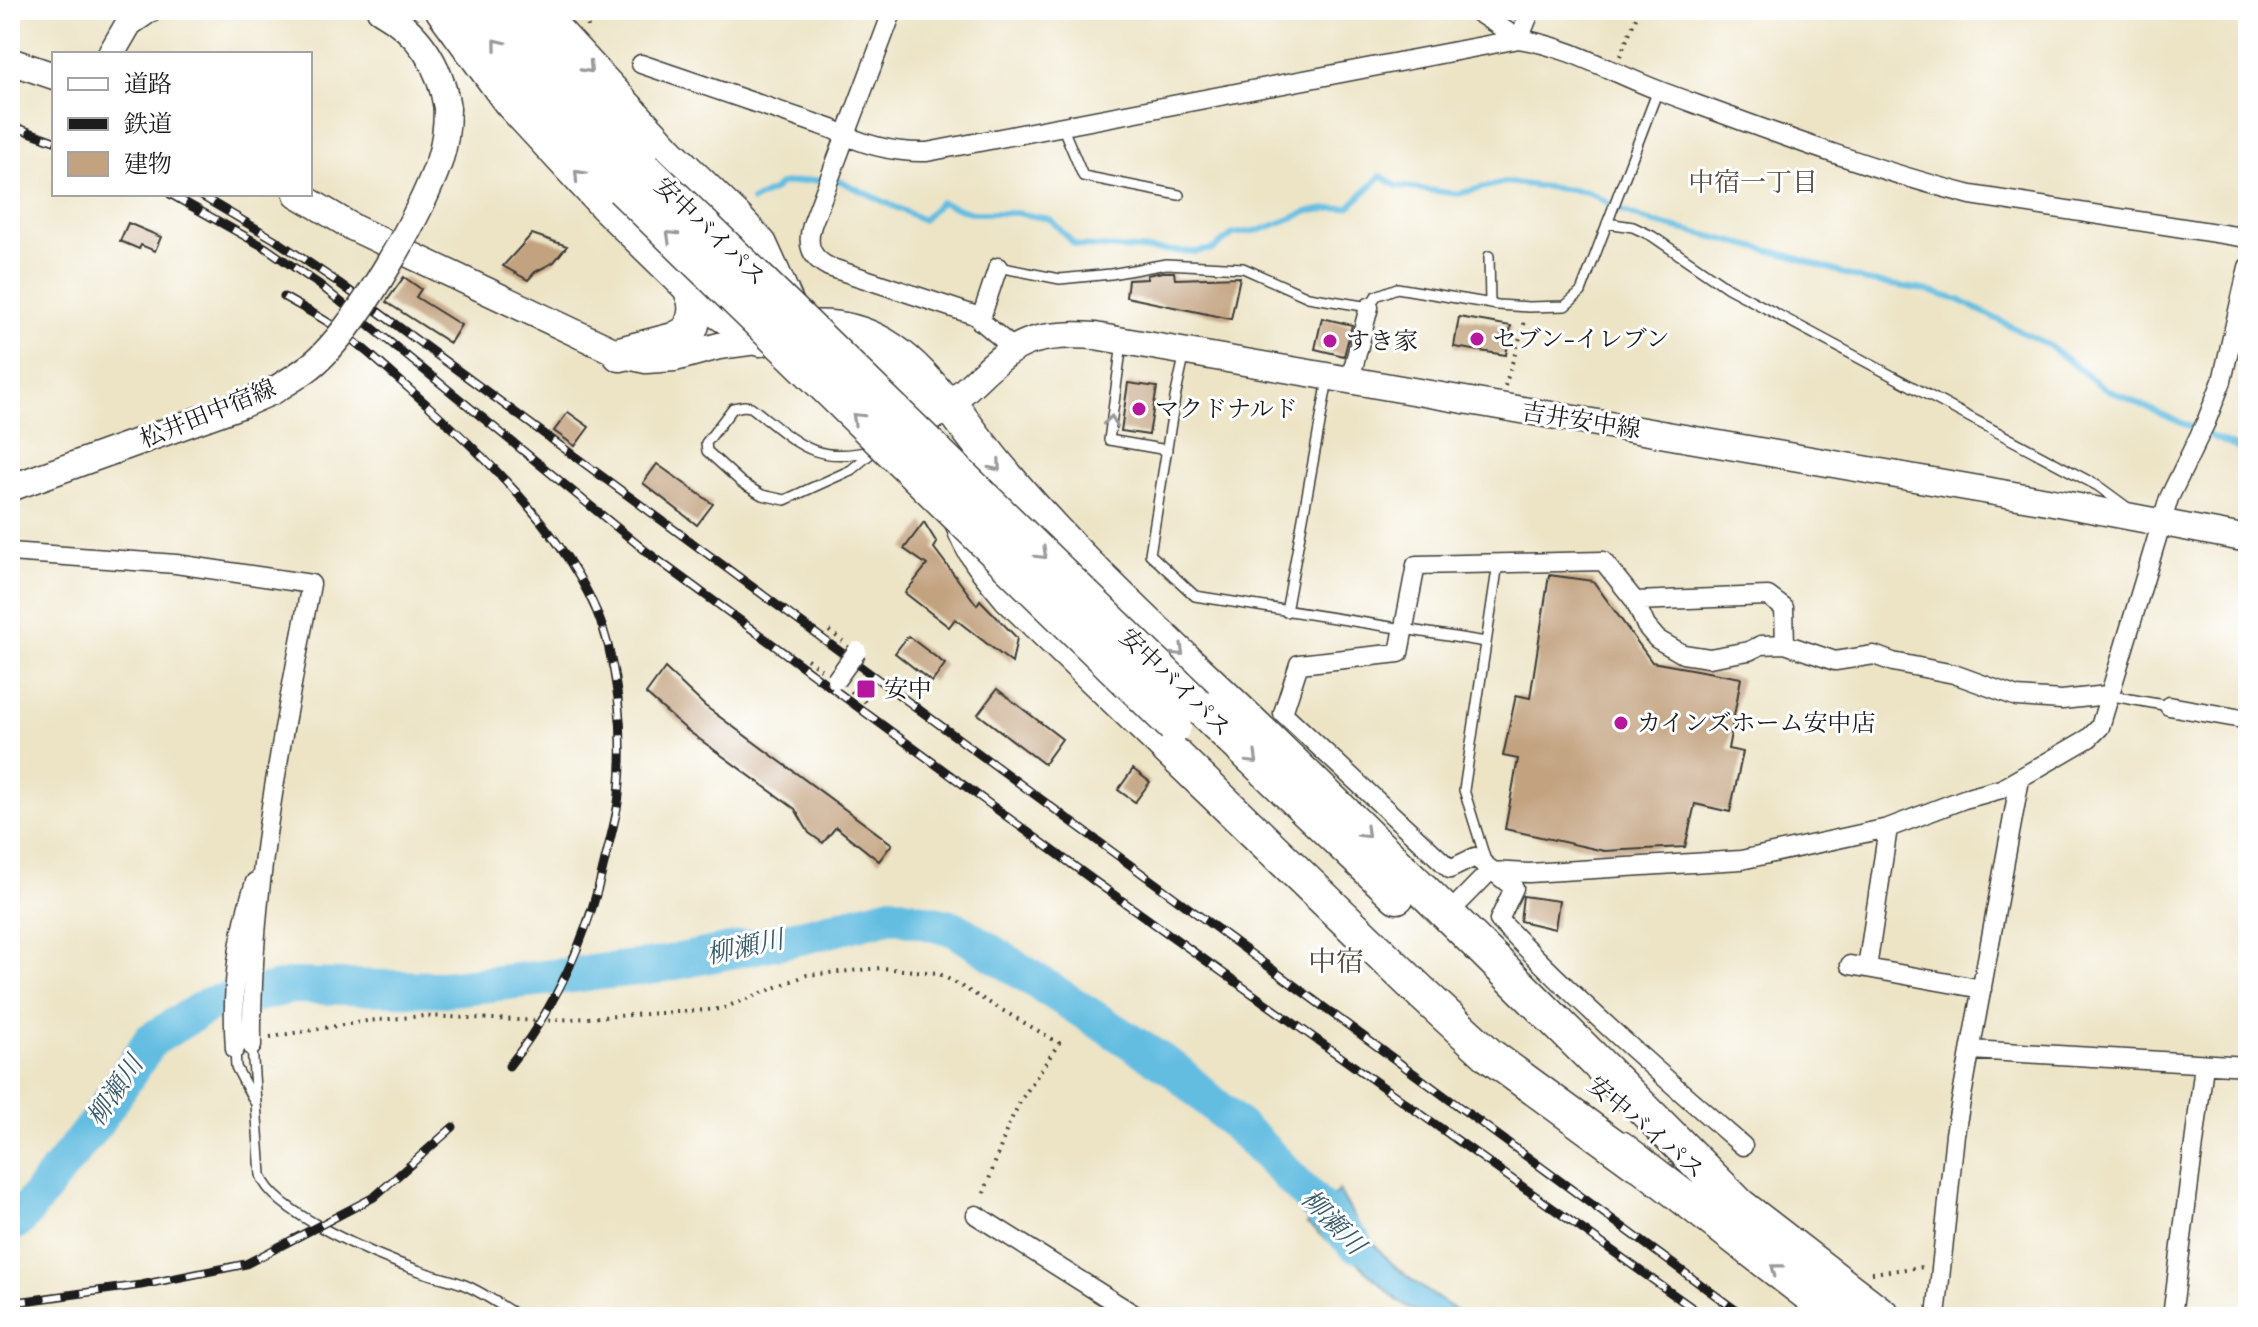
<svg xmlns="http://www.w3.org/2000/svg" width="2258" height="1327" font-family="Cardo,'Noto Serif JP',serif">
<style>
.water{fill:#64bde1;stroke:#406c7e;stroke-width:2}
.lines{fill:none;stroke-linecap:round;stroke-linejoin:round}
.stream{stroke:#64bde1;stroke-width:6}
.river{stroke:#64bde1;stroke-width:36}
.building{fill:#c2a27f}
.lane-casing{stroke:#3b3a36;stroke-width:12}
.street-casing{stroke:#3b3a36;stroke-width:21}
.secondary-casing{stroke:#3b3a36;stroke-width:29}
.highway-casing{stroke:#3b3a36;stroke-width:37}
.path{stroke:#3b3a36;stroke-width:4;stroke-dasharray:2 6;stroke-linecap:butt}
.lane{stroke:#fff;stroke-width:9}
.street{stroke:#fff;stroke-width:18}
.secondary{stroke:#fff;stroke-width:26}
.highway{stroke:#fff;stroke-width:34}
.rail-casing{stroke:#1c1c1c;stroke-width:9}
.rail{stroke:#fff;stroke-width:6;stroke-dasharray:18;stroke-linecap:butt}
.street-bridge-casing{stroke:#3b3a36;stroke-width:21;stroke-linecap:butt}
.secondary-bridge-casing{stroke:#3b3a36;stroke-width:29;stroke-linecap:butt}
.highway-bridge-casing{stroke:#3b3a36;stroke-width:37;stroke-linecap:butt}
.street-bridge{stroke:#fff;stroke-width:18}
.secondary-bridge{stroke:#fff;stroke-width:26}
.highway-bridge{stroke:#fff;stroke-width:34}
.oneway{stroke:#999}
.poi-dot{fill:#b5179e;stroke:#fff;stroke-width:3}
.labels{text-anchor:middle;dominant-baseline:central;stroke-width:6;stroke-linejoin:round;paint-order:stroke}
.street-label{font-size:24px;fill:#1c1c1c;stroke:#fff}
.poi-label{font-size:24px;fill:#1c1c1c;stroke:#fff;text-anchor:start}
.neighbourhood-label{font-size:26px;fill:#564b3f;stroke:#fff}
.water-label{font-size:26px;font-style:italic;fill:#395c6b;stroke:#fff}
.quarter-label{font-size:28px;fill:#564b3f;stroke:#fff}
</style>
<rect width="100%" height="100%" fill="#fff"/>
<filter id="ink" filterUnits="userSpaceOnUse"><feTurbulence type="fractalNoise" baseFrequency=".0125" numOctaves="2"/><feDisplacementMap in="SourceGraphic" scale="16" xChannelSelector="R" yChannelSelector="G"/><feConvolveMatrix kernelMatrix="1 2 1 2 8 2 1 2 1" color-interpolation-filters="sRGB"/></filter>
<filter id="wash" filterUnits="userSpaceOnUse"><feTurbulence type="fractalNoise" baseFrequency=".006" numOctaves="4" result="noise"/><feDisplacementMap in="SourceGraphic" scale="32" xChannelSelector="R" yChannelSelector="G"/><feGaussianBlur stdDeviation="1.8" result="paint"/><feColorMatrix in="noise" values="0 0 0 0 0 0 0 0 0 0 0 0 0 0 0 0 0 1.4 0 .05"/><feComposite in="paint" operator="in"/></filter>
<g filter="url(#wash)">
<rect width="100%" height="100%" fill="#ede4c6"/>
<path class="water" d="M1339,1190C1372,1255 1406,1279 1467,1317H1425L1399,1302L1338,1244L1325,1239L1307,1224Z"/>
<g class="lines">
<path class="stream" d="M752,201L774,190L780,184L812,180L840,181L923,220L940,202L972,213H1016L1050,219L1074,244L1080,246L1195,252L1213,249L1233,234L1261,230L1310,211L1349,207L1381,176L1397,186L1458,194L1505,182L1588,192L1624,212L1652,222L1791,256L1866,281L1925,290L1959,300L2048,345L2104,388L2248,453"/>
<path class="river" d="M10,1225L20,1219L97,1121L151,1040L208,1005L292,986L443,989L655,966L805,936L892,914L955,929L1175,1070L1257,1143L1355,1244"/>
</g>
<g id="blocks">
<path class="building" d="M128,223L161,237L155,251L141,245L139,249L120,241Z
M532,234L567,246L554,262L535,272L528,280L503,266Z
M1163,272H1174L1175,279L1240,277L1231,319L1126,297L1128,280L1147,279V275Z
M404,277L421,289L416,297L461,325L450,343L386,302Z
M1459,317L1511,326L1506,355L1454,347Z
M1322,318L1352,325L1344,356L1315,349Z
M1128,383L1157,387L1149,435L1121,431Z
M568,412L589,427L575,446L554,431Z
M657,464L713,504L697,525L643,483Z
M924,522L937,543L934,548L977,605L980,600L1017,638L1012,663L955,619L949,627L905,593L927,565L904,549Z
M1549,575L1593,581L1652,662L1741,678L1728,749L1743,752L1730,812L1695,804L1685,847L1604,851L1505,829L1518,759L1503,756L1516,695L1530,698Z
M908,636L945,664L932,682L895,653Z
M665,668L705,706L892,844L879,861L836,827L823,843L809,833L795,809L687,730L646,694Z
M997,689L1062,739L1044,764L978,714Z
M1133,769L1150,782L1135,802L1118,790Z
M1523,896L1559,901L1555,929L1520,921Z"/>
</g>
</g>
<g filter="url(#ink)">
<use href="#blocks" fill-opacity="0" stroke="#3b3a36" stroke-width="2"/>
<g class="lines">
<defs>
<path id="lane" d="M1062,126L1083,176L1179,195
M1607,223L1633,227L1652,236L1728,288L2098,486L2128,508
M1489,256L1490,304
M998,267L1060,279L1111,274L1166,264L1243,268L1308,297L1369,307L1376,296L1397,288L1498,305L1529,307L1565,306L1581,292L1658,90
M1122,343L1109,440L1167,450
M1185,353L1175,398L1150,554L1195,596L1486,642
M744,406L751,407C798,443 812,465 875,450L851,470L785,500L762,495L742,483L707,451L706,443L733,408Z
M1286,612L1328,379
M2107,695L2169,706
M1487,864L1464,790L1498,563
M252,1046L261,1175C272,1213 382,1258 420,1271C435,1277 452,1279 467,1286C485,1294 503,1307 520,1317
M235,1049L236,1067L254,1101"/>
<path id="street" d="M893,10L812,225C806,245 811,258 829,267L974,315L1013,348
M1474,10L1519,39
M1519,39L1531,10
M641,64L832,129C861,144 895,153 927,152L1519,39C1571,47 1614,74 1663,92C1764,129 1866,168 1971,195L2248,238
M980,321L998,267
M1350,380L1369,307
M10,552L176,564L311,584C282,737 250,890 252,1046
M1635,601L1768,596L1784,608L1785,644
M2169,706L2248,720
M1448,914L1490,871L1529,873L1741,860L1888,828L1964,799L2001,789L2089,738L2100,727L2169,498L2206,422L2222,381L2248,267
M1850,965L1982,989
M1867,968L1888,828
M235,1049C231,992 237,936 255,882
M1971,1050L2248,1066
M1743,1146C1659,1073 1576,1001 1499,920L1514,888L1475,857L1450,869L1283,713L1299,664L1399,653L1416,565L1603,561L1635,601L1646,626L1657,639L1683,654L1709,658L1749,651L1761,645L1785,644L1835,661L1874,655L1893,662L1954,674L2017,697L2062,700L2107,695
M976,1215L1138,1317
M1936,1317L1955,1134L2020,779
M2172,1317L2204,1065"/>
<path id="secondary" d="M380,10C419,32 440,64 447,108
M111,54L129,23L148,10
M10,61L54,76
M297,194L354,228L620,354L646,360L675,358L719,346L772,339
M798,325C867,316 910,351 950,404
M819,338C869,348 903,379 939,414
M899,436C913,428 929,422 941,411C1002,362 1006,330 1095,336L2053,502L2248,539
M10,488L243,404L273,391"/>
<path id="highway" d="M443,10L510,101L605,204L689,286L721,313L761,339
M471,10L531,84L622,188
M503,10L644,168
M536,10L669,154L737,220L760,245L789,309
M620,354L674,340L689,332C697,314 698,304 689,286
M950,404C1037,529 1157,631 1266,737C1427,893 1586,1050 1743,1209
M962,522C972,552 991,573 1011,597L1425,996L1489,1055L1637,1163
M1197,705L1397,896
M1620,1148L1838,1317
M1726,1195L1884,1317"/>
</defs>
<use href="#lane" class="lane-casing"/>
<use href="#street" class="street-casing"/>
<use href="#secondary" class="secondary-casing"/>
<use href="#highway" class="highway-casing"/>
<path class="path" d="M583,10L588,27
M1620,56L1639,10
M1505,386L1526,318
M829,631L843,641
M807,659L821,669
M851,691L868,704
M270,1037L367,1021L424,1016L542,1021L721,1009L807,975L881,968L938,973L1059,1043L1021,1100L1008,1126L982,1199
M1872,1273L1923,1267"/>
<use href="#lane" class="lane"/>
<use href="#street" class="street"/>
<use href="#secondary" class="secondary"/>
<use href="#highway" class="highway"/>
<defs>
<path id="rail" d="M10,125L54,141
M170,194L266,248L320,285L647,552L1093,880L1705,1317
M198,194L274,239L339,283L1745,1317
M284,297C298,305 313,313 326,321C355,340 380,363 406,386C480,451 583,546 608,645C620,693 624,746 619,795C617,816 610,839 605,860C588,936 558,1004 509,1066
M10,1303L141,1285L246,1264L374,1197L453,1127"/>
</defs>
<use href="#rail" class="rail-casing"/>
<use href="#rail" class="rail"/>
<defs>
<path id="street-bridge" d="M836,680L857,651"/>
<path id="secondary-bridge" d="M273,391C290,380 309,370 323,355C365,312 418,219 439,162C445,144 447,126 447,108"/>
<path id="highway-bridge" d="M644,168L1197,705
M622,188L1174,726"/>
</defs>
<use href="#street-bridge" class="street-bridge-casing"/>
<use href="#secondary-bridge" class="secondary-bridge-casing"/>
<use href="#highway-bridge" class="highway-bridge-casing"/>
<use href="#street-bridge" class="street-bridge"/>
<use href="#secondary-bridge" class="secondary-bridge"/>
<use href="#highway-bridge" class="highway-bridge"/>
</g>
<defs><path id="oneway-chevron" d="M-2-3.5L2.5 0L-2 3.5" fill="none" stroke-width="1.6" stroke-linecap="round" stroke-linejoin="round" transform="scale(2)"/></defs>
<g class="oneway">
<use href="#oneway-chevron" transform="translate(498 44) rotate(-129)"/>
<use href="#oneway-chevron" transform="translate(588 68) rotate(47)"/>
<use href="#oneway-chevron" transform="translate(579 175) rotate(-133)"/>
<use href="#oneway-chevron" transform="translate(671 236) rotate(-136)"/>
<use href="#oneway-chevron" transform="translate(857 418) rotate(-136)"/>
<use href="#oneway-chevron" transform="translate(1111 421) rotate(-82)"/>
<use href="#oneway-chevron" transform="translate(996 466) rotate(50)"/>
<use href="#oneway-chevron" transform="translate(1042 554) rotate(44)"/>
<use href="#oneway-chevron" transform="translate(1179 651) rotate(44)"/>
<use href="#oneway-chevron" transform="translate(1253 759) rotate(44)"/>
<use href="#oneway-chevron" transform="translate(1365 833) rotate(44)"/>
<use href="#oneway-chevron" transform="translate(1776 1269) rotate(-142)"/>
</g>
</g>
<g class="poi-dot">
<circle cx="1477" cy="339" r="8"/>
<circle cx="1330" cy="341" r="8"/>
<circle cx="1139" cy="409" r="8"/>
<rect x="856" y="679" width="20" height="20" rx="4"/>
<circle cx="1621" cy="723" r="8"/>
</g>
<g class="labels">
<g class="street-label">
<text transform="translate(710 232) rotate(44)">安中バイパス</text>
<text transform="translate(208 414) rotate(-22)">松井田中宿線</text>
<text transform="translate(1581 421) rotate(9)">吉井安中線</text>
<text transform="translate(1175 683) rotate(44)">安中バイパス</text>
<text transform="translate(1646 1128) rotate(40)">安中バイパス</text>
</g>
<g class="poi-label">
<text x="1493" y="339">セブン-イレブン</text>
<text x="1346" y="341">すき家</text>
<text x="1155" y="409">マクドナルド</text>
<text x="884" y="689">安中</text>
<text x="1637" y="723">カインズホーム安中店</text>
</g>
<g class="neighbourhood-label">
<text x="1753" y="182">中宿一丁目</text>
</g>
<g class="water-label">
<text transform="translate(745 947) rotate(-12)">柳瀬川</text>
<text transform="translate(115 1091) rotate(-56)">柳瀬川</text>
<text transform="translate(1333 1222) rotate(46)">柳瀬川</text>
</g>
<g class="quarter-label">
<text x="1336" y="962">中宿</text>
</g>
</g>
<rect width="2258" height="1327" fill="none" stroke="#fff" stroke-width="40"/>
<rect x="52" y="52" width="260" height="144" fill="#ffffff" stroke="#a4a4a4" stroke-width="2"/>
<rect x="68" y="78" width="40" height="12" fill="#ffffff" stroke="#a4a4a4" stroke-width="2"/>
<text x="124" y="92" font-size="24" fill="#1c1c1c">道路</text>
<rect x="68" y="118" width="40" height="12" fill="#1c1c1c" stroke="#a4a4a4" stroke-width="2"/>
<text x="124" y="132" font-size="24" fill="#1c1c1c">鉄道</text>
<rect x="68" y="152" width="40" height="24" fill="#c2a27f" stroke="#a4a4a4" stroke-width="2"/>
<text x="124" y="172" font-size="24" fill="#1c1c1c">建物</text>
</svg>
